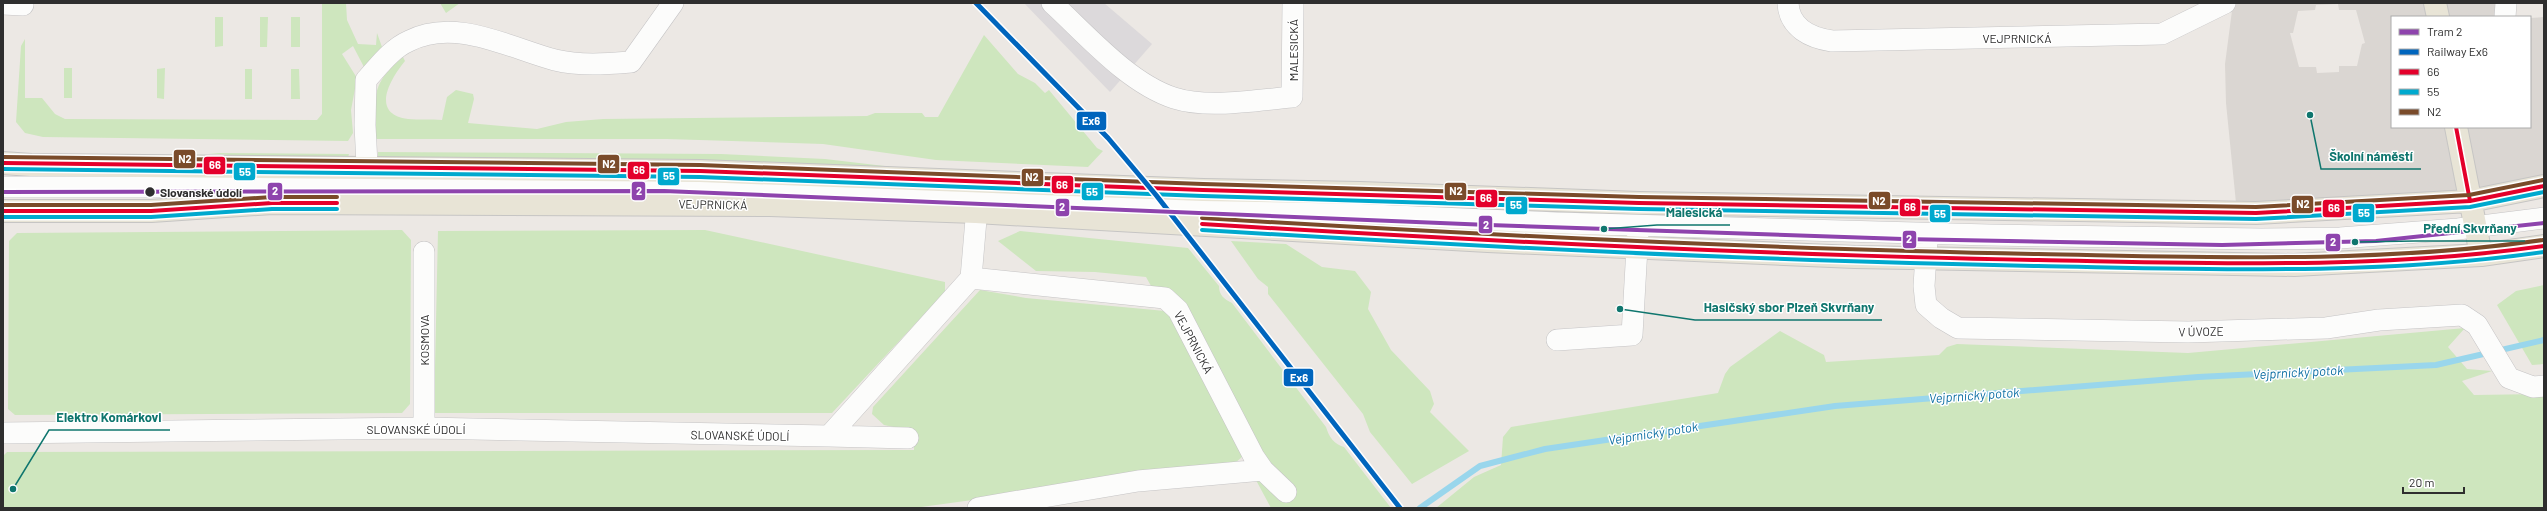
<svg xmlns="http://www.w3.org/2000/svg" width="2547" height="511" font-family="Barlow,sans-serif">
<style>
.industrial{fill:#dcd9db}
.green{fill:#cee6be}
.plaza{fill:#dad6d2;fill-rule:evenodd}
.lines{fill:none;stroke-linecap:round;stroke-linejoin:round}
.stream{stroke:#99d6ec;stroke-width:6}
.minor-casing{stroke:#c5c4c5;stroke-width:22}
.major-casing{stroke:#c6c5c4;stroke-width:24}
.minor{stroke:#fcfcfb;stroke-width:21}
.major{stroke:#e8e4d6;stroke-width:22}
.bus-1-casing{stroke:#fff;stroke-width:7}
.bus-2-casing{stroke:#fff;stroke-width:7}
.bus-3-casing{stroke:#fff;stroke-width:7}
.bus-1{stroke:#e4002b;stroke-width:4}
.bus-2{stroke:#00a9ce;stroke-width:4}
.bus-3{stroke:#7a4b2a;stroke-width:4}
.rail-1-casing{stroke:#fff;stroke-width:8}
.rail-1{stroke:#0065bd;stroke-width:5}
.tram-1-casing{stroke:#fff;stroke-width:7}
.tram-1{stroke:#8e44ad;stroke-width:4}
.stop-dot{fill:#2e2e2e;stroke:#fff;stroke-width:1.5}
.labels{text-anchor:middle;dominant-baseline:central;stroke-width:3;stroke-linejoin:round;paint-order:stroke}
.street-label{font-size:12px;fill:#2e2e2e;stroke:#fff}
.stop-label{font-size:12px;font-weight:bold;fill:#2e2e2e;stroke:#fff;text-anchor:start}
.water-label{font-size:13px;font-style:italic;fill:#0d6fa3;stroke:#fff}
.leader{fill:none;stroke:#0f766e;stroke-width:1.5}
.callout-dot{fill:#0f766e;stroke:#fff;stroke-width:1.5}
.callout-label{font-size:13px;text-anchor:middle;font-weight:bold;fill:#0f766e;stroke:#fff;stroke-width:3;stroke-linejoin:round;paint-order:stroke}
.line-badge{stroke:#fff;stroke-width:1.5}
.badge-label{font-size:11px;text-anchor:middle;font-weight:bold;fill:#fff}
</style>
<rect width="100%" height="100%" fill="#ece8e4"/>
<path class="industrial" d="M1024,3H1104L1152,44L1110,92Z"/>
<path class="green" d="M322,3H346L347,20L358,44L376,45L377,33L382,47L364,67L353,46L342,54L357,78L351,110L353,133L348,141L43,137L25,133L16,122L21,46L25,39V98H42L55,114L65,119L317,120L322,114Z
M440,3H460L446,13Z
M215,17H223V46L215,47Z
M260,17H268L267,47H260Z
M291,17H300V47H291Z
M984,35L1018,74L1035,83L1045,93L1049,90L1097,148L1103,151L1088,167L936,160L823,144L667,139H376C375,99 369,85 403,57L405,61C391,78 369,114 408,119C419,120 431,119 442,120L447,97L456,90L473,94L474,99L468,123L537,129L566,122L603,119L867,116L875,113H922L925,117H938Z
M64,68H72V98H64Z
M165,68L164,99L157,98V69Z
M245,69H252V99H245Z
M291,69H299L300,99H291Z
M378,152L721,154L825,159L893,167V171L378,158Z
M209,153L349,154L347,161L299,162Z
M402,230L411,240L410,404L402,413L15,415L8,409L9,241L17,233Z
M705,230L945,282V292L832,413H434L438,231Z
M1020,231L1188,248L1219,286C1219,295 1224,299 1232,303L1326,427C1329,437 1334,444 1344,447L1391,508H1271L1243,456L1234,464L914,508H3V456L7,452L914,450V431L884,425L872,414L873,407L980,290L1026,298L1165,311L1146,277L1095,272L1036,271L998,241Z
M1231,241L1286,244L1322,267L1355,271L1371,292L1368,309L1391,350L1430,391L1434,404L1430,412L1469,451L1412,484L1370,432L1363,414L1268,294V287L1258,279Z
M2544,285V364L2532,365L2497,305L2516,291Z
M2465,328L2448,347L2467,369L2492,371L2462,381L2474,395L2544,394V508H1436L1474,477L1501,465L1503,437L1511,427L1718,393L1725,374L1730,367L1780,331L1824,355L1826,362L1939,355L1947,347L1957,344L2188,353Z"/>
<path class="plaza" d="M2233,3H2513V17H2392V127H2530V18L2544,17V179L2439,192L2325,201L2236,203L2226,103L2225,64ZM2338,4L2339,10H2356L2365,43L2362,44L2357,66H2339V72L2317,73L2316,67H2299L2290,33H2293L2298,11L2315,10L2316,5Z"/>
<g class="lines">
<path class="stream" d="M1420,508L1480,466L1545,449L1835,406L2198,377L2436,365L2544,340"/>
<defs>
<path id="minor" d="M1052,3C1087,35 1128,83 1174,98C1208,109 1257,100 1292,97L1293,3
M1788,3C1789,28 1811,38 1832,41L2162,34L2225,3
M3,4L23,5
M2505,17L2506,3
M368,185L365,125L366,80C379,66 391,49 409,41C455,17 510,48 555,60C580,66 606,64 631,62L673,3
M3,187H620L818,191L1557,223L1989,235L2261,239L2340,238L2458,229L2544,218
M1927,240L1924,286L1926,305L1941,318L1958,328L2188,332L2326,328L2379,320L2462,315L2477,325L2509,378L2533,387L2544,386
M971,278L1165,298L1178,310L1254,457L1263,470L1286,492
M1557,340L1632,335L1638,230
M424,428V252
M3,433L424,428L829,436L971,278L978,196
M829,436L908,438
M978,508L1138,481L1263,470"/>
<path id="major" d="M2435,3L2438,17
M2456,127L2481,255
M3,163L31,165L700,171L1203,190L1360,193L1639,203L2256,213L2470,201L2544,186
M3,211H151L272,203L770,205L976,212L1488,241L1855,257L2294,265L2481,255L2544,246"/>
</defs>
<use href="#minor" class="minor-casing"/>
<use href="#major" class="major-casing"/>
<use href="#minor" class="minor"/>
<use href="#major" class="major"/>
<defs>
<path id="bus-1" d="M2456,127L2470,201
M3,163L700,171L1203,190L1639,203L2256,213L2470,201L2544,186
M3,211H151L272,203H337
M1202,224C1481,241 1759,255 2038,260C2207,263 2376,270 2544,246"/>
<path id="bus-2" d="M3,169L700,177L1203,196L1639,209L2256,219L2470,207L2544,192
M3,217H151L272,209H337
M1202,230C1480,247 1759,261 2038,266C2207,269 2376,276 2544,252"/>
<path id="bus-3" d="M3,157L700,165L1203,184L1639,197L2256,207L2469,195L2543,180
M3,205H151L272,197H337
M1202,218C1481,235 1759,249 2038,254C2207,257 2376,264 2543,240"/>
</defs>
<use href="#bus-1" class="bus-1-casing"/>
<use href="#bus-2" class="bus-2-casing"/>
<use href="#bus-3" class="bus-3-casing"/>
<use href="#bus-1" class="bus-1"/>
<use href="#bus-2" class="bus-2"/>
<use href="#bus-3" class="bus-3"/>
<defs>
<path id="rail-1" d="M976,3L1108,138L1156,195L1400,508"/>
</defs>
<use href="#rail-1" class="rail-1-casing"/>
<use href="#rail-1" class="rail-1"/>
<defs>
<path id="tram-1" d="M3,192L664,191L1489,225L1903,239L2222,245L2376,241L2544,223"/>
</defs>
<use href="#tram-1" class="tram-1-casing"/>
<use href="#tram-1" class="tram-1"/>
</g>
<circle class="stop-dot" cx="150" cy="192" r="5.5"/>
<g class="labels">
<g class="street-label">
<text x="2017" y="38">VEJPRNICKÁ</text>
<text transform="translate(1293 50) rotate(-90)">MALESICKÁ</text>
<text transform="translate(713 204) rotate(1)">VEJPRNICKÁ</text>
<text transform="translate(2201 331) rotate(-1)">V ÚVOZE</text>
<text transform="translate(424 340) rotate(-90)">KOSMOVA</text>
<text transform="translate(1194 342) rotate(62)">VEJPRNICKÁ</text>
<text x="416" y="429">SLOVANSKÉ ÚDOLÍ</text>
<text transform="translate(740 435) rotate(1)">SLOVANSKÉ ÚDOLÍ</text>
</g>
<g class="stop-label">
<text x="160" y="192">Slovanské údolí</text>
</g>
<g class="water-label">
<text transform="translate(2298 372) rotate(-3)">Vejprnický potok</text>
<text transform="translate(1974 395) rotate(-4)">Vejprnický potok</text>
<text transform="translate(1653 433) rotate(-9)">Vejprnický potok</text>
</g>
</g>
<path class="leader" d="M2310 115L2321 169H2421M1604 229L1657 225H1730M2355 242L2415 241H2525M1620 309L1695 320H1882M13 489L49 430H170"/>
<g class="callout-dot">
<circle cx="2310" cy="115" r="4"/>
<circle cx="1604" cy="229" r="4"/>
<circle cx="2355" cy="242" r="4"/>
<circle cx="1620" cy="309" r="4"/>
<circle cx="13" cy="489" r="4"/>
</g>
<g class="callout-label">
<text x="2371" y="161">Školní náměstí</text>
<text x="1694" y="217">Malesická</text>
<text x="2470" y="233">Přední Skvrňany</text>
<text x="1789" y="312">Hasičský sbor Plzeň Skvrňany</text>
<text x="109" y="422">Elektro Komárkovi</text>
</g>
<g class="line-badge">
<rect x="1076" y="111" width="31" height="20" rx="4" fill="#0065bd"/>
<rect x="173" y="149" width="23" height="20" rx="4" fill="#7a4b2a"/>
<rect x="597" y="154" width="23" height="20" rx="4" fill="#7a4b2a"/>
<rect x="203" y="156" width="23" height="19" rx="4" fill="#e4002b"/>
<rect x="627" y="161" width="23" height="19" rx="4" fill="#e4002b"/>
<rect x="233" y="162" width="23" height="19" rx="4" fill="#00a9ce"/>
<rect x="657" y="167" width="23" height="19" rx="4" fill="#00a9ce"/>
<rect x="1021" y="168" width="23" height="19" rx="4" fill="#7a4b2a"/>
<rect x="1051" y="175" width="23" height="19" rx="4" fill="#e4002b"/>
<rect x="631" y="181" width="15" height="20" rx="4" fill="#8e44ad"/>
<rect x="1444" y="182" width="23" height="19" rx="4" fill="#7a4b2a"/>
<rect x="267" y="182" width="16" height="19" rx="4" fill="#8e44ad"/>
<rect x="1081" y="182" width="23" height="19" rx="4" fill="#00a9ce"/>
<rect x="1475" y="189" width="23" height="19" rx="4" fill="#e4002b"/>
<rect x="1868" y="191" width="23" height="19" rx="4" fill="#7a4b2a"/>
<rect x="2291" y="195" width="23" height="19" rx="4" fill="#7a4b2a"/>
<rect x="1505" y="196" width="23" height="19" rx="4" fill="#00a9ce"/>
<rect x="1899" y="198" width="22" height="19" rx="4" fill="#e4002b"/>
<rect x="1055" y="198" width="15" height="19" rx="4" fill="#8e44ad"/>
<rect x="2322" y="199" width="23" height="19" rx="4" fill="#e4002b"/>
<rect x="2352" y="203" width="23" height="20" rx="4" fill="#00a9ce"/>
<rect x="1929" y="204" width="22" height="19" rx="4" fill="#00a9ce"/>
<rect x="1478" y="215" width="15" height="19" rx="4" fill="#8e44ad"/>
<rect x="1902" y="230" width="15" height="19" rx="4" fill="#8e44ad"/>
<rect x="2325" y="233" width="16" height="19" rx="4" fill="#8e44ad"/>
<rect x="1283" y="368" width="31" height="19" rx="4" fill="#0065bd"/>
</g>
<g class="badge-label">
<text x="1091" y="125">Ex6</text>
<text x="185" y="163">N2</text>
<text x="609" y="168">N2</text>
<text x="215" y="169">66</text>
<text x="639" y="174">66</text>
<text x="245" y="176">55</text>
<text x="669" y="180">55</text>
<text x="1032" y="181">N2</text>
<text x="1062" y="189">66</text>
<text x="639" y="195">2</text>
<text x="1456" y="195">N2</text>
<text x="275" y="195">2</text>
<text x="1092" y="196">55</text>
<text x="1486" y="202">66</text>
<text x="1879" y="205">N2</text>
<text x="2303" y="208">N2</text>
<text x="1516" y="209">55</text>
<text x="1910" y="211">66</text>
<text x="1062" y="211">2</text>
<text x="2334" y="212">66</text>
<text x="2364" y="217">55</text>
<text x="1940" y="218">55</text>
<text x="1486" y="229">2</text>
<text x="1909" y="243">2</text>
<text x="2333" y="246">2</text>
<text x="1299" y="382">Ex6</text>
</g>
<rect width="2547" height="511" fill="none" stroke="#2e2e2e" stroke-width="8"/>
<rect x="2391" y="16" width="140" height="112" fill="#ffffff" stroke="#ababab"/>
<rect x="2399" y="29" width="20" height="6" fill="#8e44ad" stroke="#ababab"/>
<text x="2427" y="36" font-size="12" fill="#2e2e2e">Tram 2</text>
<rect x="2399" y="49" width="20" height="6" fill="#0065bd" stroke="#ababab"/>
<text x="2427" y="56" font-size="12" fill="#2e2e2e">Railway Ex6</text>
<rect x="2399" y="69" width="20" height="6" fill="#e4002b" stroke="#ababab"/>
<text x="2427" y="76" font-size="12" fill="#2e2e2e">66</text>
<rect x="2399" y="89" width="20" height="6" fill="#00a9ce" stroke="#ababab"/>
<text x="2427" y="96" font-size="12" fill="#2e2e2e">55</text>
<rect x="2399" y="109" width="20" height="6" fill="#7a4b2a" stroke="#ababab"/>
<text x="2427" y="116" font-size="12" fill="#2e2e2e">N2</text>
<path d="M2403 487v6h61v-6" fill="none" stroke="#2e2e2e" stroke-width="2"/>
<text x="2409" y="487" font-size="12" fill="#2e2e2e" stroke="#ffffff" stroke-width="3" paint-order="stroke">20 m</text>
</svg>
